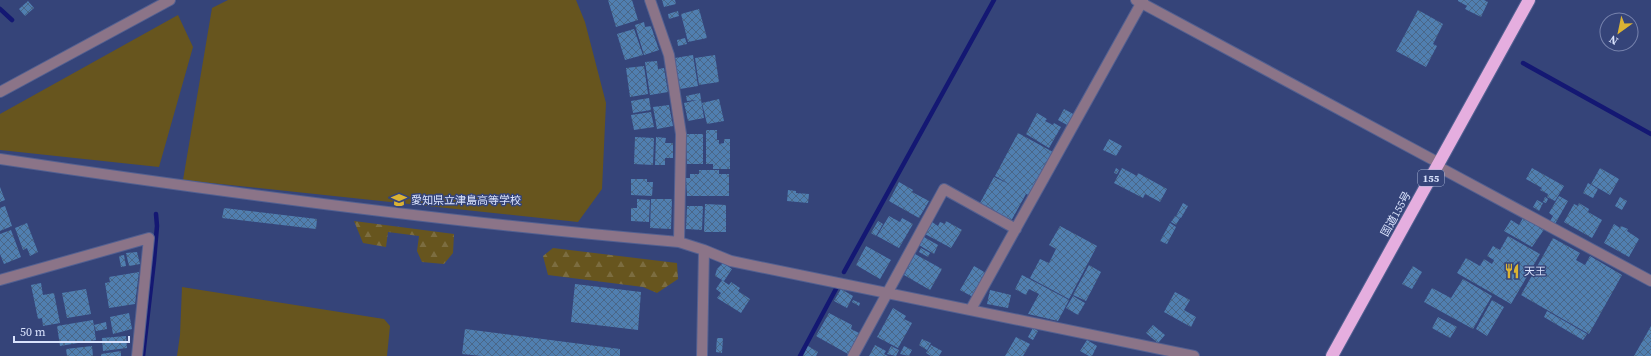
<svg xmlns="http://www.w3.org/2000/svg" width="1651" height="356" font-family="'Source Serif 4','Noto Sans JP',serif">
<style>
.green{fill:#67551e}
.forest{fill:url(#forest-firs)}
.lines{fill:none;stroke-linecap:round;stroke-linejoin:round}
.stream{stroke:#141873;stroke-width:4.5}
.building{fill:url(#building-cross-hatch)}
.minor-casing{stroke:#536091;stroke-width:12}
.highway-casing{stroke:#536091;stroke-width:14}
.minor{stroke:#8b7488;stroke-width:10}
.highway{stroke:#e5aedf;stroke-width:12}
.labels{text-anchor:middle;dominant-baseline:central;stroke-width:3;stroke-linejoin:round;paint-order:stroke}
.shield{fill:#354479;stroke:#a8b3d5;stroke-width:1}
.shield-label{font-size:10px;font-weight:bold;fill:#d9e2fc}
.poi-label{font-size:11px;fill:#d9e2fc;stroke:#354479;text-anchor:start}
.street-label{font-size:11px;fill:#d9e2fc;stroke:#354479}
</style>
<defs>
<pattern id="forest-firs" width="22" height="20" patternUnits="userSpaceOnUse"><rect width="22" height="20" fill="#67551e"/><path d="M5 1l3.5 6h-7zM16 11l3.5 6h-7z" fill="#7c6d40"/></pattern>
<pattern id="building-cross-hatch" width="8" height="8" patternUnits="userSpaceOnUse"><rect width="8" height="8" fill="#507fb0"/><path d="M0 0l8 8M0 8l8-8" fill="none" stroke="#4a6788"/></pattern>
</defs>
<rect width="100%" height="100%" fill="#354479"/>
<path class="green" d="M228,0H576L585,22L606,103L602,189L578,222L183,180L212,8Z
M178,15L193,47L159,167L0,150V114Z
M182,287L384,319L390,326L387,356H177L180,335Z"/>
<path class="forest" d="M354,221L454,234L453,253L444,264L422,262L417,251L419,236L388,232L386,247L363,243Z
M553,248L677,263L678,279L657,293L643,287L548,275L543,256Z"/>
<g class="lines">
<path class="stream" d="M0,9L12,20
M1523,63L1651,134
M844,272L994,0
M143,356L154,261L157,226L156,214
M800,356L837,287"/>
</g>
<path class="building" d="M608,0H632L638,20L616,27Z
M662,0H675L676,4L664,7Z
M1458,0H1484L1488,2L1481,17L1465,9L1467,6L1458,1Z
M28,1L34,8L25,16L19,9Z
M699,9L707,38L688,42L681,14Z
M1418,10L1443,24L1433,44L1437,46L1426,67L1396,51Z
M678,11L679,16L669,19L668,14Z
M644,22L645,27L651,26L659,50L644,55L635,25Z
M634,29L643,55L625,60L617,34Z
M685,38L687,44L678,46L677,40Z
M693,55L698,86L680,89L675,58Z
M715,55L719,82L699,85L695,58Z
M657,61L658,69L664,68L668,92L650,95L645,62Z
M644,66L648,94L630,97L626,68Z
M700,93L704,118L688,121L684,103L697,100L687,101L686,96Z
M649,98L651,110L633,113L631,101Z
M719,99L724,121L707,124L702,103Z
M669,105L673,126L657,129L653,107Z
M1064,109L1075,115L1069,126L1058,120Z
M651,112L654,127L634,130L631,115Z
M1037,113L1047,119L1045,121L1053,125L1054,123L1061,127L1049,148L1026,134Z
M706,130H717V140H719V144L724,143V139H730V169H713V164H706Z
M1018,133L1053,152L1029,195L1026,194L1011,221L980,203L994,177L1009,184L995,176Z
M686,134H703V164H687Z
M635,137L654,138L653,165L634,164Z
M656,137L666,138L665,143H673V158H665V165H655Z
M1109,139L1122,146L1116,156L1103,150Z
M1116,168L1119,170L1117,174L1114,173Z
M1122,168L1137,176L1138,173L1167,189L1160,202L1145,194L1143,198L1114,183Z
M1532,168L1564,186L1555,201L1547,197L1548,194L1540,190L1542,188L1526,179Z
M1600,168L1619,179L1610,195L1591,184Z
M699,170H719V174H729V196H687L686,178H690V174H699Z
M631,179H647V182H653L652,196L631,195Z
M899,182L913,190L912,192L929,201L919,218L889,201Z
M1588,183L1598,189L1593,198L1583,193Z
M0,187L5,200L0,202Z
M788,190L796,191V193L809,194L808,203L787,201Z
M1559,196L1568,201L1555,224L1550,221L1553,216L1549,213Z
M1545,197L1548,199L1546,203L1543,202Z
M1620,197L1627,201L1622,210L1615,206Z
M637,199L650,200L649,222L631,221V208H637Z
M651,199H672L671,229L650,228Z
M1537,200L1543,203L1539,211L1533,207Z
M1183,203L1188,206L1181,218L1176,216Z
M1579,203L1589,209L1588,212L1602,220L1592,238L1564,222L1574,204L1578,206Z
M705,204L726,205V232H704Z
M5,206L12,226L0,231V208Z
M687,206H703L702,230L686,229Z
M224,208L317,219L316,229L222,218Z
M889,216L900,222L902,218L913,224L899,248L877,236Z
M1175,216L1180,218L1176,225L1171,222Z
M1524,216L1545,228L1532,247L1504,231L1511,220L1519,225Z
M878,221L883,224L876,236L871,233Z
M946,221L962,230L951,248L925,234L932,222L938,226L940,222L945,224Z
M27,223L38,252L30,256L27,248L23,250L15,228Z
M1170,223L1176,227L1167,244L1160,241Z
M1614,224L1620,228L1621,226L1628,229L1627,231L1639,239L1629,257L1604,243Z
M1060,226L1097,246L1069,299L1030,278L1040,259L1049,263L1056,249L1049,245Z
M11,230L21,257L4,264L0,254V234Z
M1508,236L1540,254L1511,304L1457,273L1466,258L1480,266L1484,259L1492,264L1494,260L1487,256L1493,246L1500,250Z
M924,237L938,245L934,254L919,245Z
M1553,238L1580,253L1576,260L1585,265L1590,256L1622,275L1589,334L1521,295Z
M866,246L891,260L880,279L856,265Z
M921,248L930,253L928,257L919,252Z
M137,252L140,264L129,266L126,253Z
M915,254L942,269L930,290L904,275Z
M124,255L126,266L121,267L119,256Z
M723,263L732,269L724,281L715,276L717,269Z
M1089,265L1101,272L1086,301L1073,295Z
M974,266L986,273L973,297L960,290Z
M1413,266L1422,272L1412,289L1402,284Z
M139,272L135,304L109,308L105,283L110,282L109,277Z
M1022,275L1069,300L1058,321L1028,314L1039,294L1029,289L1026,295L1015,289Z
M1463,279L1492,296L1473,329L1424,302L1432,288L1451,298Z
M722,280L729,285L731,282L740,288L738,291L750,299L741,313L717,298L721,293L716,289Z
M41,283L43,295L54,293L60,323L43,326L42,318L38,319L31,285Z
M575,284L641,292L638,330L571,322Z
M86,289L91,314L67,318L62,293Z
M841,289L853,296L847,308L834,301Z
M990,290L1011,295L1008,308L987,304Z
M1175,292L1190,300L1184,310L1196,317L1191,327L1164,312Z
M1073,296L1085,303L1078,315L1066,308Z
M853,300L860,303L859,306L852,302Z
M1492,300L1504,307L1487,336L1476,329Z
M893,308L906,316L904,319L912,323L898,348L877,337Z
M1547,311L1587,334L1583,340L1544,317Z
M129,313L132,329L113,334L110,317Z
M829,313L852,325L851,329L859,333L848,354L816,336Z
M1438,317L1457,327L1450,338L1432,328Z
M93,320L96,340L60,346L57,326Z
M106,322L107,329L96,331L94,325Z
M1153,325L1165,335L1158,343L1146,333Z
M1651,326V356H1634Z
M1033,328L1038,331L1033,340L1028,337Z
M465,329L620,349V356H482L462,354Z
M126,336L127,348L103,351L102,338Z
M1016,337L1030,344L1023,356H1005Z
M717,338H723L722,353L716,352Z
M922,339L931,343L927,350L919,345Z
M1087,340L1097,346L1092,356H1089L1080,351Z
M875,345L886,351L884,354L888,356H869Z
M931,345L942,351L939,356H931L926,353Z
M92,346L93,356H67L66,349Z
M808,346L818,352L816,356H803Z
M891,346L899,350L896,356L887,354Z
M904,346L912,350L909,356L900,354Z
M121,351V356H101V354Z"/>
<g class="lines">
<defs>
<path id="minor" d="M650,0L669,55L681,134L679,242
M1136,0L1439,163
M0,92L170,0
M0,159C226,193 452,223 679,242L704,250L731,261L1194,356
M1437,166L1651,281
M0,280L149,238L137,356
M971,309L1143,0
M702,356L704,250
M853,356L944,189L1016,229"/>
<path id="highway" d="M1332,356L1529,0"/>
</defs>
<use href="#minor" class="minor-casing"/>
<use href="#highway" class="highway-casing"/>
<use href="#minor" class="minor"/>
<use href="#highway" class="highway"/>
</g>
<defs>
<symbol id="school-bare" viewBox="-9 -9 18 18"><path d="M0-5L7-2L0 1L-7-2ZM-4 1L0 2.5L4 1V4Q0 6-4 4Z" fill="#dbb333" stroke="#354479" stroke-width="2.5" paint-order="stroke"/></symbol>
<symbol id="restaurant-bare" viewBox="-9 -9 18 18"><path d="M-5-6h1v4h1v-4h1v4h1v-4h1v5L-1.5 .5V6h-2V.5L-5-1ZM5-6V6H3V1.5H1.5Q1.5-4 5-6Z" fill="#dbb333" stroke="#354479" stroke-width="2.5" paint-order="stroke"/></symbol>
</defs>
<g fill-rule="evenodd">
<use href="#school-bare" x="388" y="189" width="22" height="22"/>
<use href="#restaurant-bare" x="1501" y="260" width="22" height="22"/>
</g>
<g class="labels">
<rect class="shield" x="1418" y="170" width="26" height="16" rx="3"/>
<g class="shield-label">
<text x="1431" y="178">155</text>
</g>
<g class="poi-label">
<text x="411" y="200">愛知県立津島高等学校</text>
<text x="1524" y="271">天王</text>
</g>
<g class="street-label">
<text transform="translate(1396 214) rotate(-61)">国道155号</text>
</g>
</g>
<g transform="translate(1619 32) rotate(213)"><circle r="19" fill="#354479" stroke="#7783ad"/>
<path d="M0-3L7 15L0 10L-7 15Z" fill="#dbb333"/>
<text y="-6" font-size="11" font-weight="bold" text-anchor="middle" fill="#d9e2fc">N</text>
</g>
<path d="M14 336v6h115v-6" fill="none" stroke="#d9e2fc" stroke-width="2"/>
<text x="20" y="336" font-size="12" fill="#d9e2fc" stroke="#354479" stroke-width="3" paint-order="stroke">50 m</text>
</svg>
